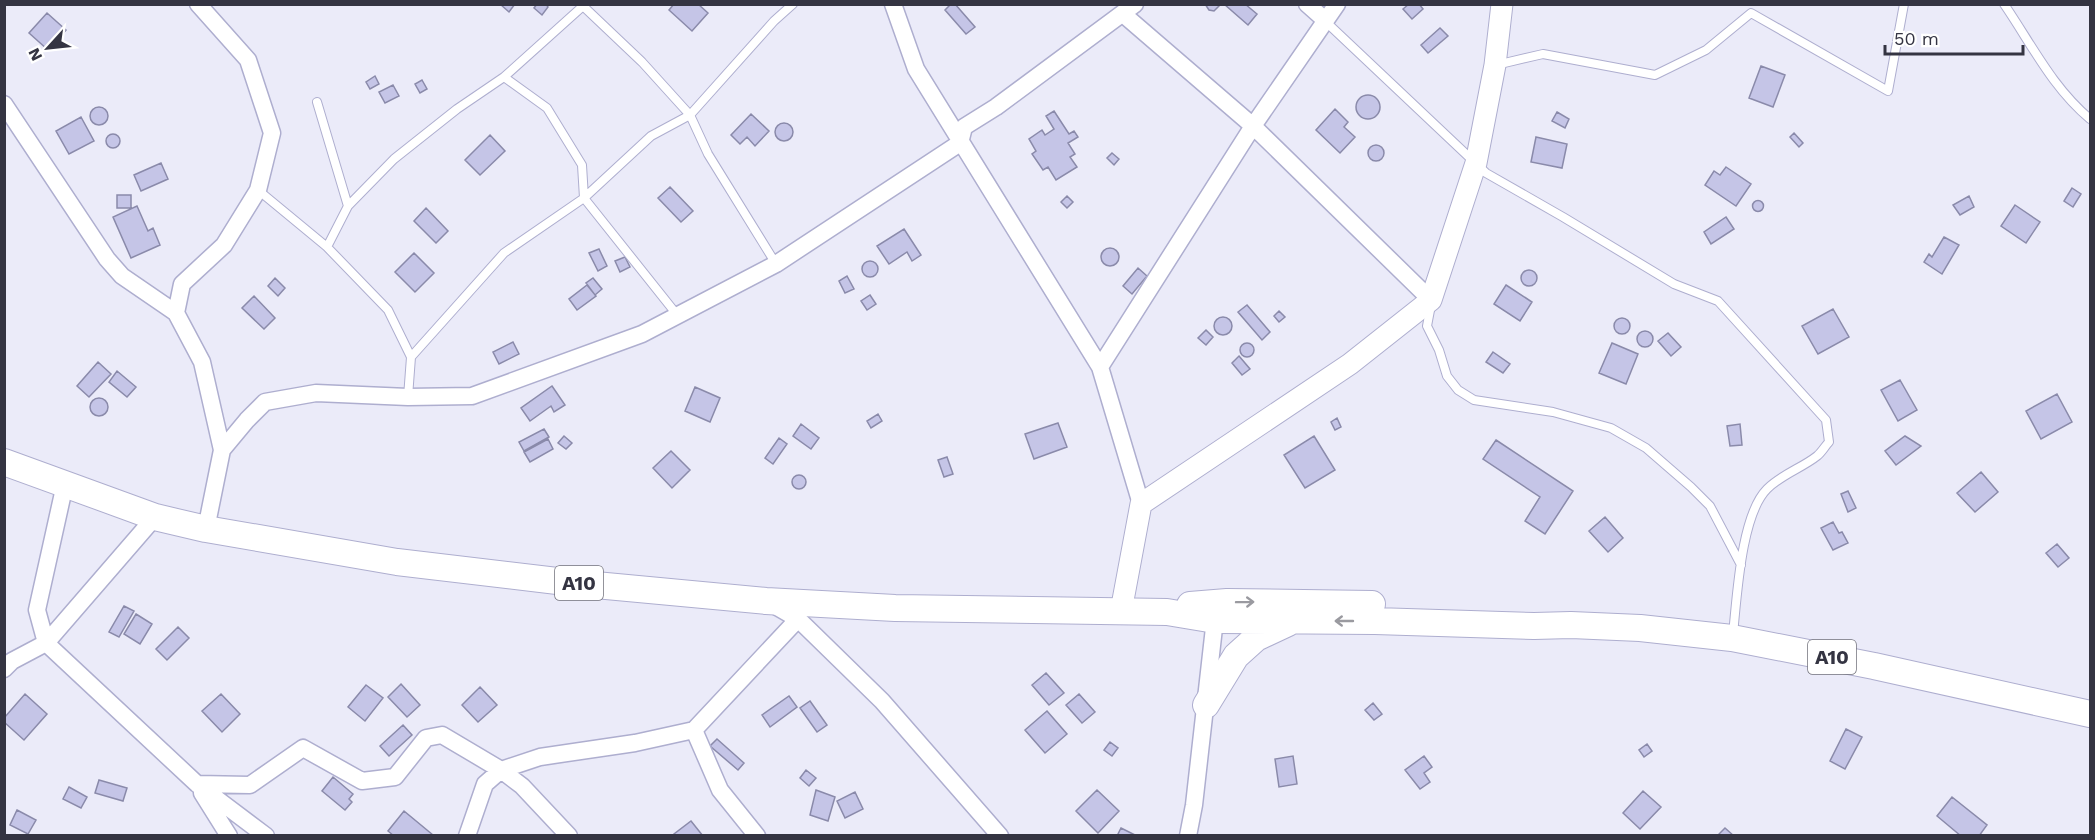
<svg xmlns="http://www.w3.org/2000/svg" width="2095" height="840" font-family="'Work Sans',sans-serif">
<style>
.building{fill:#c5c5e7;stroke:#8a8aaa;stroke-width:1.5}
.lines{fill:none;stroke-linecap:round;stroke-linejoin:round}
.service-casing{stroke:#aeaecf;stroke-width:10}
.minor-casing{stroke:#aeaecf;stroke-width:19}
.tertiary-casing{stroke:#aeaecf;stroke-width:23}
.primary-casing{stroke:#aeaecf;stroke-width:28}
.service{stroke:#fff;stroke-width:8}
.minor{stroke:#fff;stroke-width:16}
.tertiary{stroke:#fff;stroke-width:21}
.primary{stroke:#fff;stroke-width:26}
.oneway{stroke:#9a9aa0}
.labels{text-anchor:middle;dominant-baseline:central;stroke-width:5;stroke-linejoin:round;paint-order:stroke}
.shield{fill:#fff;stroke:#71717b;stroke-width:1.5}
.shield-label{font-size:20px;font-weight:bold;fill:#343442}
</style>
<rect width="100%" height="100%" fill="#ebebf9"/>
<path class="building" d="M500,4H515L509,12Z
M537,4H546L548,7L542,15L534,8Z
M674,4H698L708,13L692,31L669,10Z
M951,4H955L975,27L966,34L945,10Z
M1205,4H1221L1214,11L1209,10Z
M1224,4H1245L1257,14L1248,25Z
M1409,4H1419L1423,9L1412,19L1403,9Z
M47,13L66,30L48,50L29,33Z
M1440,28L1448,36L1428,53L1421,45Z
M1761,66L1785,75L1773,107L1749,98Z
M375,76L379,84L370,89L366,82Z
M422,80L427,89L420,93L415,84Z
M393,85L399,96L385,103L379,92Z
M1356 107a12 12 0 1 1 24 0a12 12 0 1 1-24 0Z
M90 116a9 9 0 1 1 18 0a9 9 0 1 1-18 0Z
M1335,109L1348,122L1344,127L1355,137L1340,153L1316,130Z
M1054,111L1069,134L1074,131L1078,137L1068,143L1075,154L1070,157L1077,167L1056,180L1048,167L1043,170L1032,154L1036,151L1029,139L1042,130L1045,135L1054,129L1046,116Z
M1557,112L1569,119L1565,128L1552,121Z
M751,114L769,131L755,146L747,137L740,144L731,135Z
M81,117L94,141L69,154L56,131Z
M775 132a9 9 0 1 1 18 0a9 9 0 1 1-18 0Z
M1794,133L1803,143L1799,147L1790,137Z
M106 141a7 7 0 1 1 14 0a7 7 0 1 1-14 0Z
M490,135L505,151L480,175L465,160Z
M1536,137L1567,144L1562,168L1531,162Z
M1368 153a8 8 0 1 1 16 0a8 8 0 1 1-16 0Z
M1112,153L1119,159L1114,165L1107,158Z
M161,163L168,179L141,191L134,175Z
M1726,167L1751,184L1736,206L1705,185L1714,171L1720,175Z
M670,187L693,211L681,222L658,198Z
M2072,188L2081,194L2073,207L2064,201Z
M117,195H131V208H117Z
M1067,196L1073,202L1067,208L1061,202Z
M1969,196L1974,207L1960,215L1953,205Z
M1752.5 206a5.5 5.5 0 1 1 11 0a5.5 5.5 0 1 1-11 0Z
M2015,205L2040,222L2026,243L2001,226Z
M137,206L148,231L153,228L160,245L131,258L113,217Z
M426,208L448,231L436,243L414,221Z
M1726,217L1734,229L1711,244L1704,232Z
M904,229L921,255L912,261L907,252L889,264L877,246Z
M1944,237L1959,245L1942,274L1924,262L1929,254L1932,257Z
M1101 257a9 9 0 1 1 18 0a9 9 0 1 1-18 0Z
M599,249L607,266L598,271L589,253Z
M414,253L434,273L415,292L395,272Z
M625,257L630,267L620,272L615,261Z
M862 269a8 8 0 1 1 16 0a8 8 0 1 1-16 0Z
M1138,268L1147,276L1132,294L1123,286Z
M1521 278a8 8 0 1 1 16 0a8 8 0 1 1-16 0Z
M847,276L854,289L845,293L839,281Z
M275,278L285,288L278,296L268,286Z
M593,278L602,289L595,295L586,283Z
M587,285L596,296L577,310L569,299Z
M1506,285L1532,302L1520,321L1494,304Z
M870,295L876,304L867,310L861,301Z
M254,296L275,318L264,329L242,308Z
M1247,305L1270,332L1262,340L1238,312Z
M1833,309L1849,337L1818,354L1802,326Z
M1279,311L1285,317L1279,322L1274,316Z
M1214 326a9 9 0 1 1 18 0a9 9 0 1 1-18 0Z
M1614 326a8 8 0 1 1 16 0a8 8 0 1 1-16 0Z
M1206,330L1213,337L1206,345L1198,338Z
M1637 339a8 8 0 1 1 16 0a8 8 0 1 1-16 0Z
M1668,333L1681,347L1671,356L1658,341Z
M513,342L519,354L499,364L493,352Z
M1612,343L1638,354L1626,384L1599,373Z
M1240 350a7 7 0 1 1 14 0a7 7 0 1 1-14 0Z
M1493,352L1510,364L1503,373L1486,362Z
M1239,356L1250,369L1242,375L1232,363Z
M98,362L111,374L89,397L77,386Z
M117,371L136,387L127,397L109,382Z
M1900,380L1917,410L1898,421L1881,390Z
M552,386L565,405L554,412L551,406L530,421L521,408Z
M695,387L720,398L710,422L685,411Z
M2057,394L2072,422L2041,439L2026,411Z
M90 407a9 9 0 1 1 18 0a9 9 0 1 1-18 0Z
M878,414L882,421L871,428L867,421Z
M1337,418L1341,427L1335,430L1331,422Z
M1058,423L1067,447L1034,459L1025,434Z
M801,424L819,438L811,449L793,436Z
M1740,424L1742,445L1730,446L1727,426Z
M544,429L549,437L524,451L519,442Z
M564,436L572,443L566,449L558,443Z
M1314,436L1335,470L1305,488L1284,455Z
M1905,436L1921,446L1896,465L1885,451Z
M779,438L787,444L773,464L765,458Z
M548,439L553,449L530,462L524,452Z
M1496,440L1573,491L1545,534L1525,521L1540,497L1483,459Z
M671,451L690,470L672,488L653,468Z
M947,457L953,474L944,477L938,460Z
M1981,472L1998,492L1975,512L1957,493Z
M792 482a7 7 0 1 1 14 0a7 7 0 1 1-14 0Z
M1848,491L1856,508L1848,512L1841,494Z
M1605,517L1623,538L1608,552L1589,531Z
M1833,522L1839,533L1842,532L1848,543L1833,550L1821,528Z
M2057,544L2069,558L2058,567L2046,553Z
M124,606L134,611L119,637L109,632Z
M136,614L152,624L140,644L124,634Z
M178,627L189,638L167,660L156,649Z
M1046,673L1064,693L1049,705L1032,685Z
M401,684L420,705L407,717L388,697Z
M366,685L383,698L365,721L348,707Z
M480,687L497,705L478,722L462,705Z
M25,694L47,714L24,740L4,722V718Z
M221,694L240,714L222,732L202,711Z
M1079,694L1095,712L1082,723L1066,705Z
M789,696L797,707L770,727L762,715Z
M810,701L827,725L817,732L800,708Z
M1373,703L1382,714L1374,720L1365,710Z
M1047,711L1067,734L1045,753L1025,730Z
M403,725L412,735L389,756L380,746Z
M1846,729L1862,737L1845,769L1830,761Z
M717,739L744,763L738,770L710,746Z
M1110,742L1118,748L1112,756L1104,750Z
M1647,744L1652,751L1644,757L1639,750Z
M1293,756L1297,784L1279,787L1275,759Z
M1424,756L1432,767L1424,773L1430,782L1420,789L1405,770Z
M806,770L816,778L809,786L800,778Z
M333,777L353,794L349,799L352,802L345,810L322,791Z
M99,780L127,788L123,801L95,793Z
M69,787L87,797L81,808L63,799Z
M816,790L835,797L828,821L810,815Z
M1097,790L1119,811L1098,833L1076,811Z
M1643,791L1661,807L1640,829L1623,813Z
M855,792L863,809L845,818L837,801Z
M1952,797L1987,825L1979,836H1961L1937,816Z
M17,810L36,820L28,834L10,825Z
M404,811L433,835L432,836H394L388,831Z
M691,821L703,836H675L674,834Z
M1121,828L1135,835L1134,836H1117Z
M1725,828L1734,836L1718,835Z"/>
<g class="lines">
<defs>
<path id="service" d="M585,4L583,6L642,62L690,115L708,154L776,264
M2004,4C2032,45 2052,87 2090,119
M1325,21L1486,173L1563,217L1674,284L1718,301L1826,420L1829,442C1825,446 1822,452 1817,456C1802,468 1782,474 1767,489C1741,515 1737,597 1733,634
M1496,65L1543,54L1655,75L1706,50L1751,13L1888,91L1904,4
M504,77L583,6
M317,102L348,206L327,247L388,310L411,357L408,397
M258,190L327,247
M348,206L394,159L457,109L504,77L547,108L582,165L584,198L678,316
M1431,305L1427,326L1439,350L1447,376L1458,390L1474,400L1553,412L1611,428L1646,448L1691,487L1710,506L1741,565
M411,357L504,253L584,198L651,136L690,115L774,21L793,4"/>
<path id="minor" d="M198,4L248,60L272,133L258,190L224,245L182,284L176,313L202,362L222,450
M893,4L916,69L1100,367L1141,504
M1307,4L1325,20
M1123,14L1253,126L1431,300
M4,104L107,259L122,276L176,313
M1100,367L1253,126L1337,4
M65,484L37,610L46,643L197,784L266,836
M206,529L222,450L247,420L265,402L316,393L408,397L472,396L642,334L776,264L960,143L964,127L996,107L1135,4
M772,604L798,619L882,701L1000,836
M4,669L12,661L46,643L155,517
M197,784L250,785L303,748L362,781L395,777L426,738L442,735L501,770L522,786L569,836
M202,793L229,836
M467,836L485,784L501,770L540,757L635,743L694,730
M757,836L720,790L694,730L798,619
M1188,836L1194,805L1216,610"/>
<path id="tertiary" d="M1121,611L1141,504L1350,364L1431,300L1476,163L1495,65L1502,4"/>
<path id="primary" d="M4,462L155,517L206,529L397,562L574,583L766,601L895,608L1167,612L1215,620L1375,621L1534,626L1571,625L1640,628L1732,638L1874,666L2090,714
M1190,605L1227,602L1372,604
M1206,705L1236,656L1256,638L1288,623"/>
</defs>
<use href="#service" class="service-casing"/>
<use href="#minor" class="minor-casing"/>
<use href="#tertiary" class="tertiary-casing"/>
<use href="#primary" class="primary-casing"/>
<use href="#service" class="service"/>
<use href="#minor" class="minor"/>
<use href="#tertiary" class="tertiary"/>
<use href="#primary" class="primary"/>
</g>
<defs><path id="oneway-shaft" d="M-6 0H5M1.5-3L5.5 0L1.5 3" fill="none" stroke-width="1.6" stroke-linecap="round" stroke-linejoin="round" transform="scale(1.5)"/></defs>
<g class="oneway">
<use href="#oneway-shaft" transform="translate(1245 602) rotate(-1)"/>
<use href="#oneway-shaft" transform="translate(1344 621) rotate(180)"/>
</g>
<g class="labels">
<g class="shield">
<rect x="555" y="566" width="48" height="34" rx="4.5"/>
<rect x="1808" y="640" width="48" height="34" rx="4.5"/>
</g>
<g class="shield-label">
<text x="579" y="583">A10</text>
<text x="1832" y="657">A10</text>
</g>
</g>
<rect width="2095" height="840" fill="none" stroke="#343442" stroke-width="12"/>
<g transform="translate(48 48) rotate(243)" stroke="#ffffff" stroke-width="4.5" paint-order="stroke">
<path d="M0-4.5L10 22L0 15L-10 22Z" fill="#343442"/>
<text y="-9" font-size="16" font-weight="bold" text-anchor="middle" fill="#343442">N</text>
</g>
<path d="M1885 45v9h138v-9" fill="none" stroke="#343442" stroke-width="3"/>
<text x="1894" y="45" font-size="18" fill="#343442" stroke="#ffffff" stroke-width="4.5" paint-order="stroke">50 m</text>
</svg>
